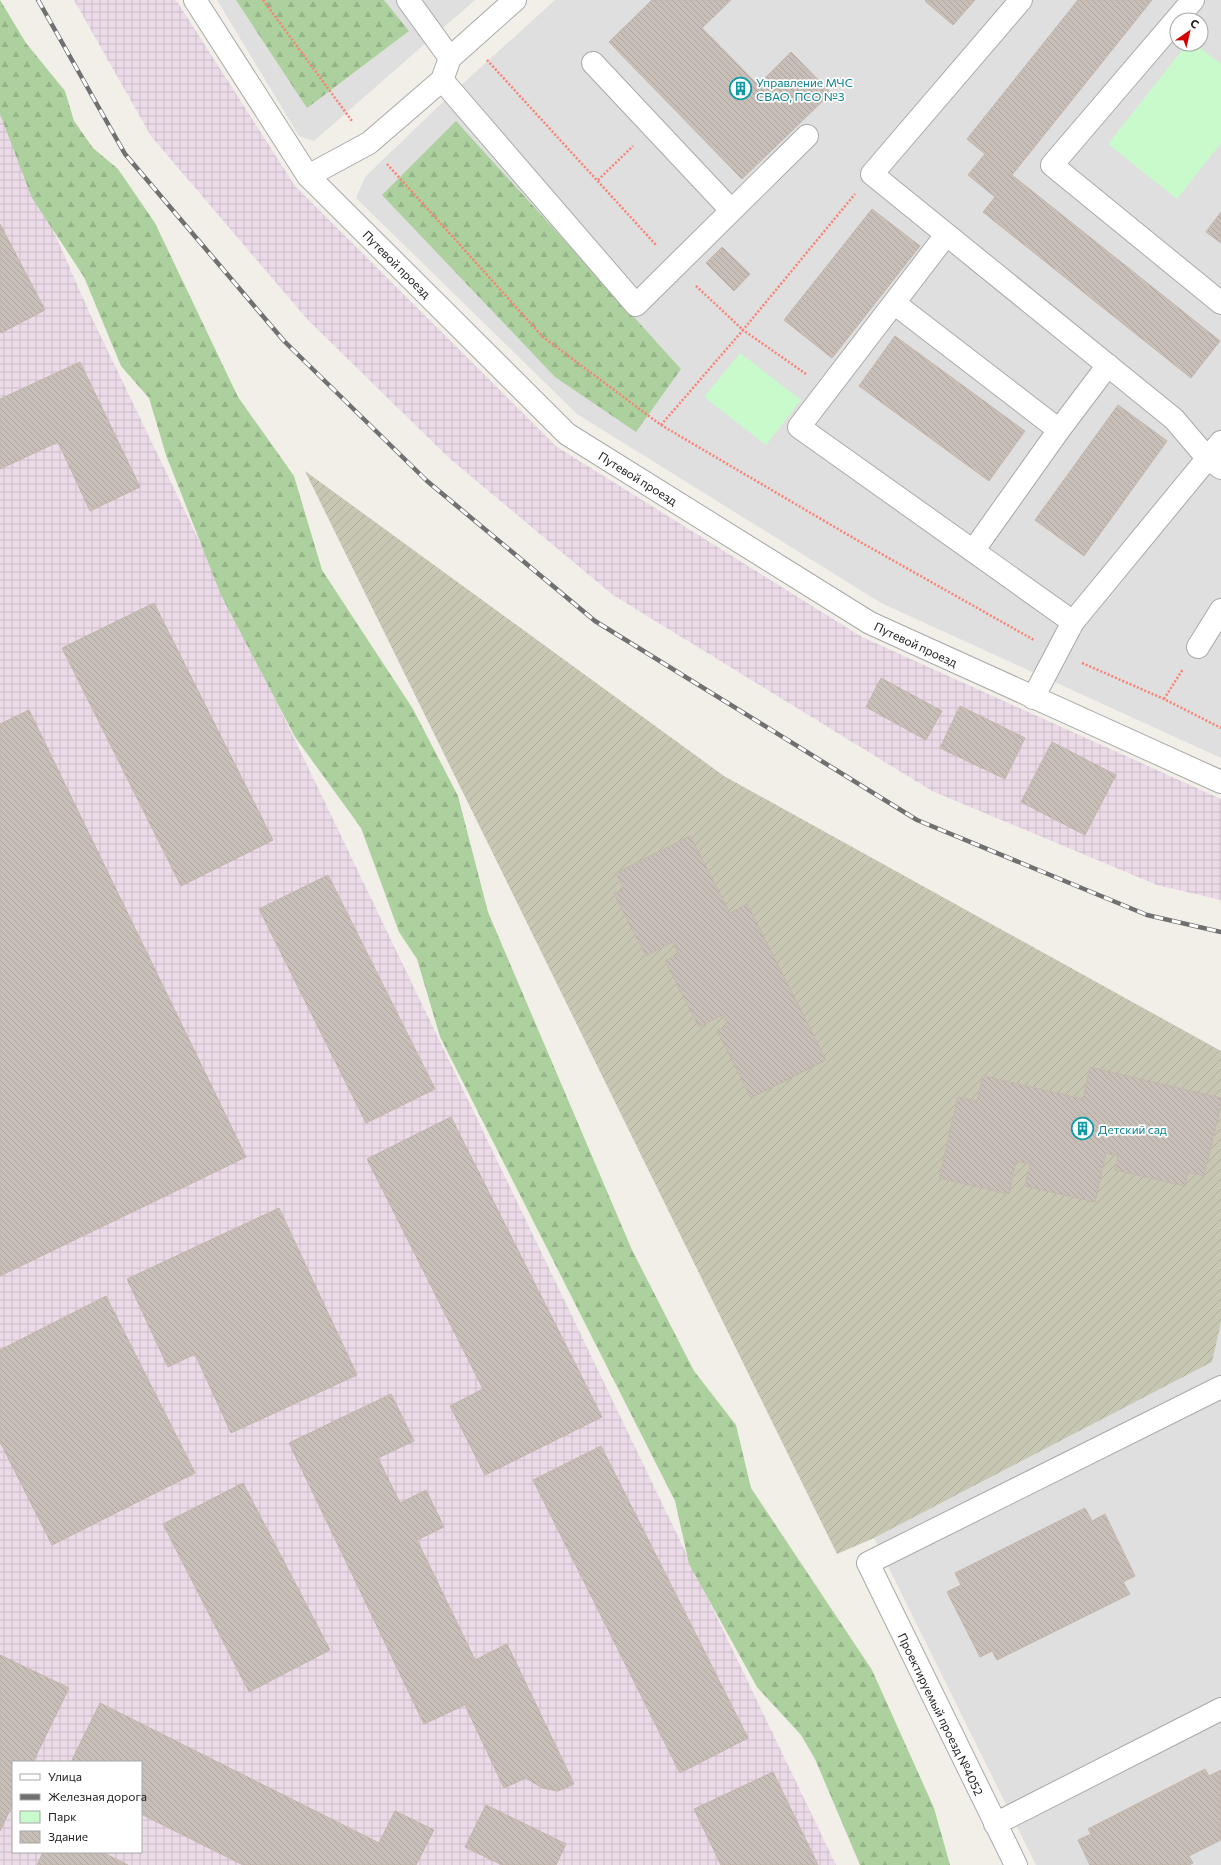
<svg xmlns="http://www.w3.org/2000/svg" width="1221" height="1865" font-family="Commissioner,sans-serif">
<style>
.residential{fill:#e0dfdf;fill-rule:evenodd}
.industrial{fill:url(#industrial-grid);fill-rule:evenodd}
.construction{fill:url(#construction-furrows)}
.forest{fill:url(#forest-firs)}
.park{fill:#c8facc}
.building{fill:url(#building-back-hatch);stroke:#c4b6ab}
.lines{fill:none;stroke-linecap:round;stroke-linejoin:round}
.minor-casing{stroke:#a9a9a9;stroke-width:24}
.path{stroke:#fa8072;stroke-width:2.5;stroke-dasharray:2 2;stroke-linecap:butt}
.minor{stroke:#fff;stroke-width:22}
.rail-casing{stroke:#707070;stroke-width:4.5}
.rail{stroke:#fff;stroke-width:3;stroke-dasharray:9;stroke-linecap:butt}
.labels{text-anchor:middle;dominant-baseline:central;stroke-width:3.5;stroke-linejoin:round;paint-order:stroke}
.culture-label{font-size:12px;fill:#0d838f;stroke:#fff;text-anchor:start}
.street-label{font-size:12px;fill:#222;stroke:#fff}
</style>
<defs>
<pattern id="industrial-grid" width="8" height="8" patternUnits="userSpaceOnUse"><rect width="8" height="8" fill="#ebdbe8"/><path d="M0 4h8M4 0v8" fill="none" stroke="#c9bcc7"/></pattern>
<pattern id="construction-furrows" width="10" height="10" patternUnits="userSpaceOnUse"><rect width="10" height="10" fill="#c7c7b4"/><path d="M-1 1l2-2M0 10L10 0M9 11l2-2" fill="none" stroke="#abab9a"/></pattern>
<pattern id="forest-firs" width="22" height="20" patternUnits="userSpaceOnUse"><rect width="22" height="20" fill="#add19e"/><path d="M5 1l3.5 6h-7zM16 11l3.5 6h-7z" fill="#95b388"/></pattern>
<pattern id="building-back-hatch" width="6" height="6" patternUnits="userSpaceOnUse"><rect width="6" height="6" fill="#c7bfb8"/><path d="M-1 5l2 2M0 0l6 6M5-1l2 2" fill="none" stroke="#aba49e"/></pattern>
</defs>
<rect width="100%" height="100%" fill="#f2efe9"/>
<path class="residential" d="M217,0H475L314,141L299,136Z
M555,0H1221V758L881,603L577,414L356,198L365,177L447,98ZM1177,20H1201V44H1177Z
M1221,1323V1865H1036L874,1538L1212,1362Z"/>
<path class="industrial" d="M74,0H176L295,186L557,447L862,637L1221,799V900L1157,885L932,791L613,595L449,458L307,319L151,136Z
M0,109L90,314L836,1865H0ZM13,1762H141V1852H13Z"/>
<path class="construction" d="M294,463L724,776L1221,1051V1323L1212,1362L874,1538L837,1554L305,471Z"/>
<path class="forest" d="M0,0L26,43L65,91L74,121L93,148L118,169L155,223L238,397L294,476L322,570L413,709L458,796L488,912L632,1250L694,1371L736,1425L751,1488L872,1670L934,1808L950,1865H860L815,1759L801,1735L757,1687L689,1564L675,1501L440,1037L417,959L399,932L361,828L295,737L221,595L166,455L149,398L121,366L84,277L32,198L0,114Z
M236,0H384L409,31L307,108Z
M456,121L681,369L636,432L555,377L382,195Z"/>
<path class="park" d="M1187,44H1195L1221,64V143L1177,199L1108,144Z
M740,353L801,400L766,445L704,397Z"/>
<path class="building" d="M652,0H731L702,28L758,85L791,52L831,93L742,179L609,42Z
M926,0H975L953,25L925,1Z
M1078,0H1152L1012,175L1220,341L1191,378L983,212L995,197L968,175L985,154L967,139Z
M872,209L920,246L832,358L784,320Z
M1221,212V243L1206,232Z
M0,224L45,310L1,333L0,331Z
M722,247L750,274L734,291L706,263Z
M895,336L1025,431L989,481L859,386Z
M80,362L140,487L90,511L58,442L0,469V399Z
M1118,405L1167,441L1084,556L1035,520Z
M154,603L273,840L181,886L62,648Z
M881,678L942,711L926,740L866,707Z
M960,706L1025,738L1005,779L940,748Z
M29,710L246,1157L0,1276V724Z
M1052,742L1116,775L1085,835L1021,802Z
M690,836L730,913L747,904L826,1060L751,1098L717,1030L729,1025L723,1015L699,1027L665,961L679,954L673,942L646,956L614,894L624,889L616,873Z
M328,875L435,1089L366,1123L259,909Z
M1090,1067L1221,1098V1104L1204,1176L1188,1172L1185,1186L1115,1170L1118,1156L1106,1153L1095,1202L1025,1186L1030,1164L1016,1161L1009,1194L939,1178L958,1097L977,1101L983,1076L1083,1099Z
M451,1117L602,1417L485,1475L450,1406L483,1389L367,1159Z
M279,1208L357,1375L231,1433L195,1354L168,1367L127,1279Z
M106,1296L195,1473L52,1545L0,1442V1350Z
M391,1394L414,1441L378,1458L400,1503L426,1490L444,1527L417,1540L475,1660L507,1644L574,1784L558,1791L542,1788L526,1778L504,1788L465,1705L424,1724L289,1443Z
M601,1446L748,1738L680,1773L533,1480Z
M243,1483L330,1650L249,1692L163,1524Z
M1085,1508L1092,1521L1105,1514L1135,1576L1123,1582L1130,1594L997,1660L992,1651L980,1657L947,1592L961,1585L955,1573Z
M0,1655L69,1688L33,1762H13V1804L0,1831Z
M100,1703L379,1843L395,1811L434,1830L416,1865H243L141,1814V1762H71Z
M1205,1769L1209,1776L1221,1770V1840L1189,1856L1193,1863L1189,1865H1090L1078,1840L1091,1834L1088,1829Z
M773,1772L818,1865H721L694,1809Z
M486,1805L566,1844L556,1865H502L465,1847Z
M43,1852H102L128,1865H37Z"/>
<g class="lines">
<defs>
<path id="minor" d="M195,0L308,176L567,434L870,623L1221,782
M408,0L450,58
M1021,0L872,174L1174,419L1208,459L1221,468
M1193,0L1052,165L1221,303
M593,63L731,210
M442,80L636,305L807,136
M308,176L369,143L442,80L450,58L515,0
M946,235L799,427L1073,622
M894,303L1059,430
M973,551L1059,430L1108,365
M1198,647L1221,610
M1033,698L1073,622L1221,442
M995,1824L1221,1709
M1016,1865L868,1563L1221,1387"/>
</defs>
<use href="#minor" class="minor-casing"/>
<path class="path" d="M263,0L352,121
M487,60L657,246
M387,164L543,337L661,425L855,539L1034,640
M598,180L633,146
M806,374L743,330L855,194
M661,425L743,330L695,285
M1082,663L1164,699L1221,728
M1164,699L1183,669"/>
<use href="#minor" class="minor"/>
<defs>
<path id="rail" d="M38,0L125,154L284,341L427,481L595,621L917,820L1147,915L1221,932"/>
</defs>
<use href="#rail" class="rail-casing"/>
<use href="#rail" class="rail"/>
</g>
<defs>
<symbol id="building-ring" viewBox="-11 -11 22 22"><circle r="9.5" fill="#fff" stroke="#0f9aa8" stroke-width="1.5"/><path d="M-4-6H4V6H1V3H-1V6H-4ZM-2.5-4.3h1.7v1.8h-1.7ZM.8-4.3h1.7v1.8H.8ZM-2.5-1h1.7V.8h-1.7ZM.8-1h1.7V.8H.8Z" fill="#0f9aa8"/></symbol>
</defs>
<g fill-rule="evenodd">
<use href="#building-ring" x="728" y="76" width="25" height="25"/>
<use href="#building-ring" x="1070" y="1116" width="25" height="25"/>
</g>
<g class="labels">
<g class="culture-label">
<text x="756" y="82">Управление МЧС<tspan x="756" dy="14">СВАО, ПСО №3</tspan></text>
<text x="1098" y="1129">Детский сад</text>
</g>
<g class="street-label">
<text transform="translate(397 264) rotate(45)">Путевой проезд</text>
<text transform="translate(638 478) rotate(32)">Путевой проезд</text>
<text transform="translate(916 644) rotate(25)">Путевой проезд</text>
<text transform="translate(941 1714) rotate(64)">Проектируемый проезд №4052</text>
</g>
</g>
<rect x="12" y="1761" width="130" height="92" fill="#ffffff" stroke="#a7a7a7"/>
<rect x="20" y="1774" width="20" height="6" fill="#ffffff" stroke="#a7a7a7"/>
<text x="48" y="1781" font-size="12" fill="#222222">Улица</text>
<rect x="20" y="1794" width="20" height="6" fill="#707070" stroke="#a7a7a7"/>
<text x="48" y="1801" font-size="12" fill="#222222">Железная дорога</text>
<rect x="20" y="1811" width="20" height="12" fill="#c8facc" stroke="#a7a7a7"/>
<text x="48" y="1821" font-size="12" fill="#222222">Парк</text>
<rect x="20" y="1831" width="20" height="12" fill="url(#building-back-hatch)" stroke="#a7a7a7"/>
<text x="48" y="1841" font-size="12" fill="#222222">Здание</text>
<g transform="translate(1189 32) rotate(34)"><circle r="19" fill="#ffffff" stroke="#a7a7a7"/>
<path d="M0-3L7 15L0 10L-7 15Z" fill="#d40000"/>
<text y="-6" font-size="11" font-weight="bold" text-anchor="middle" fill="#222222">С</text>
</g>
</svg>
